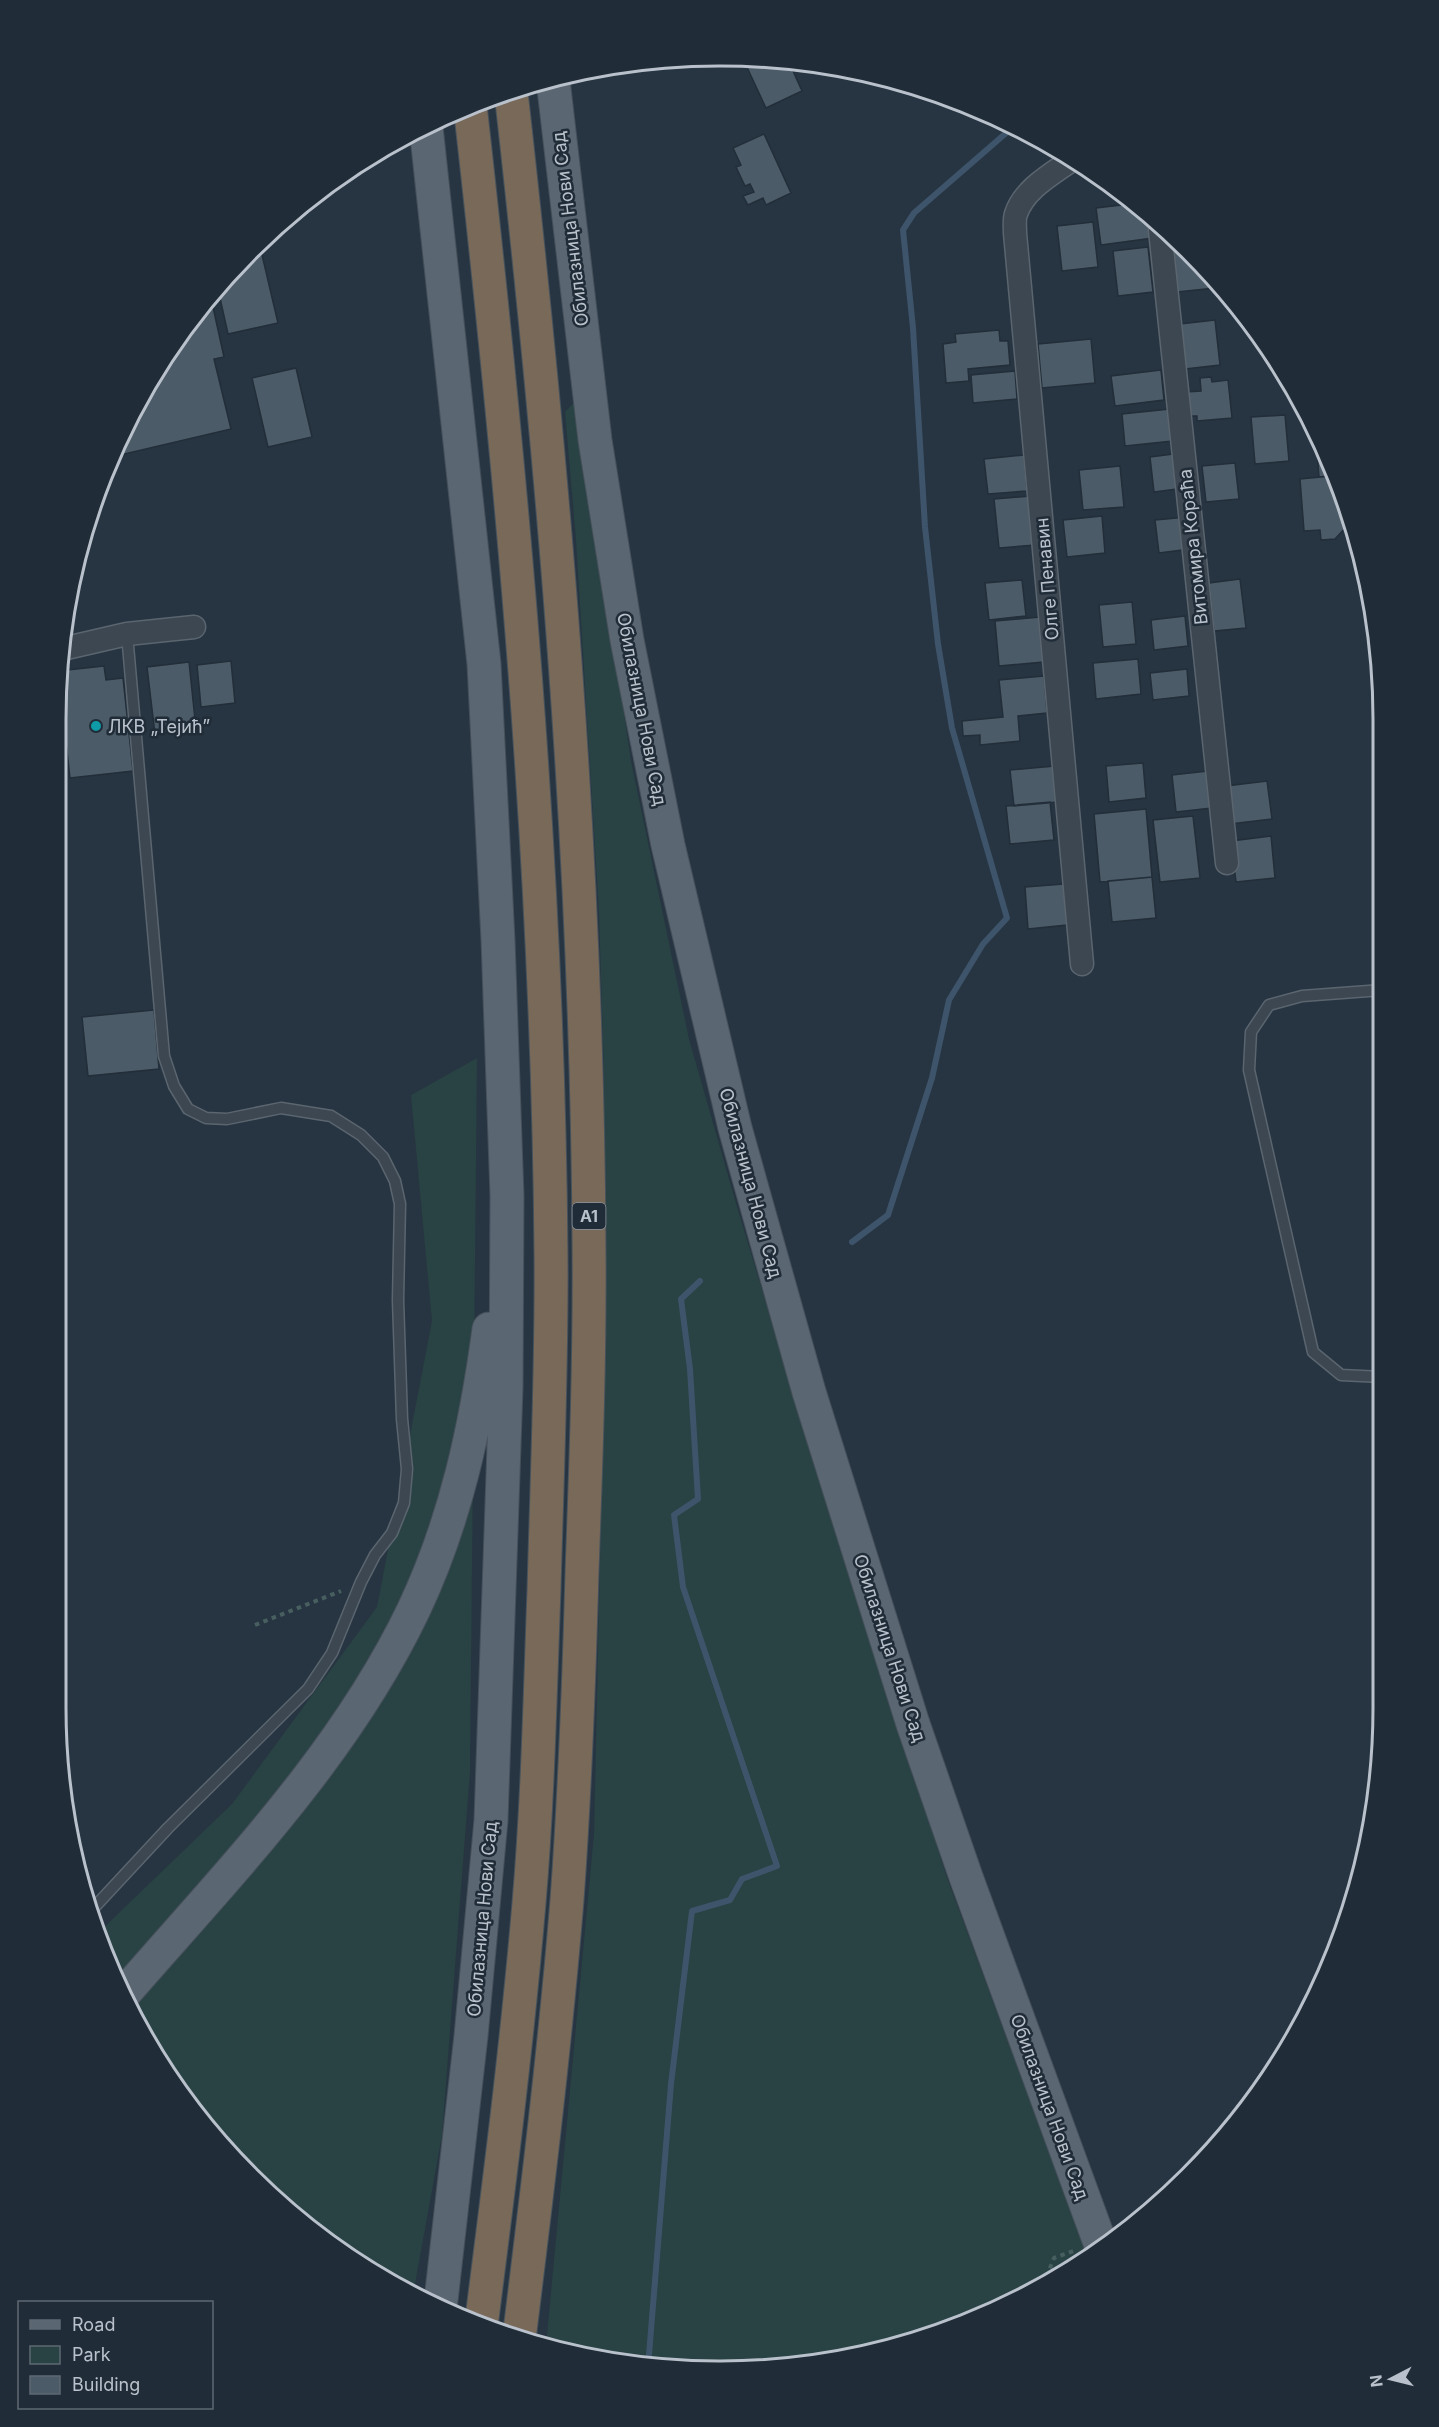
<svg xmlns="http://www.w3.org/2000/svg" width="1439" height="2427" font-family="Inter,sans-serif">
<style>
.green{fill:#294243}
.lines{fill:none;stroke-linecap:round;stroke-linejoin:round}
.stream{stroke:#3e546b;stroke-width:6}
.building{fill:#4c5b68;stroke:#222e39;stroke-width:1.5}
.service-casing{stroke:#5a656f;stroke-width:13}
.minor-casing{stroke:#5a656f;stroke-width:25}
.primary-casing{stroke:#45505b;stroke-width:35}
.motorway-casing{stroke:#46525c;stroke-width:35}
.path{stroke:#485f60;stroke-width:4;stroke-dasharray:4.5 4.5;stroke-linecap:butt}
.service{stroke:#3c4752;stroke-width:10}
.minor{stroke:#3c4752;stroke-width:22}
.primary{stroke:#5a6672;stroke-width:33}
.motorway{stroke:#786959;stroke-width:33}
.culture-dot{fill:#0f9aa8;stroke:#202c37;stroke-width:2}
.labels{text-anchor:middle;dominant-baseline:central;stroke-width:5;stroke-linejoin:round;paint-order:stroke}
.shield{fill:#202c37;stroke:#8b959f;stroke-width:1.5}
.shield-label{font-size:16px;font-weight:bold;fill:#b9c2cc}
.street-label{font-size:18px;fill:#b9c2cc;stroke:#202c37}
.poi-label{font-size:18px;fill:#b9c2cc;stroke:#202c37;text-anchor:start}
.rim{fill:none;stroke:#b9c2cc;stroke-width:3}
</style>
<rect width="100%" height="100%" fill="#273542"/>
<path class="green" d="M578,398L631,761L689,1039L735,1200L809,1446L947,1878L1088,2257L1013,2303L933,2336L807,2366L719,2371L632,2366L546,2346L594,1834L604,1379V1075L599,912L576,540L565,412Z
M477,1058L470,1772L442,2135L413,2295L316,2234L193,2111L124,2001L96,1935L232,1804L377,1607L432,1321L411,1095Z"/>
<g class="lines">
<path class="stream" d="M852,1242L888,1215L932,1078L949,1000L983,944L1007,918L952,728L938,644L925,527L913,328L903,230L914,213L1013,127
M648,2367L671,2084L692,1911L730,1900L742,1879L777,1866L683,1587L674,1515L698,1499L690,1369L681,1299L700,1281"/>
</g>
<path class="building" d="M755,59L789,62L802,91L766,108L745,63Z
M764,134L791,193L766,205L763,198L748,205L743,196L754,192L750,184L745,186L736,167L741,165L733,148Z
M1130,204L1151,222L1153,238L1101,245L1096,208Z
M1093,222L1098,267L1062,271L1057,226Z
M1171,240L1214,277L1215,288L1177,292Z
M259,242L278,323L228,334L218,289L250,250Z
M1148,247L1153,292L1118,296L1113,251Z
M211,298L224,357L214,359L231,429L116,456L168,350Z
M1215,320L1220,365L1185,369L1180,324Z
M999,330L1000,341H1008L1010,365L968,369L969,381L946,383L943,344L956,342L955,334Z
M1091,339L1095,383L1042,388L1038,344Z
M296,368L312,437L268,447L252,378Z
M1161,370L1164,400L1115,406L1111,376Z
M1015,371L1017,399L973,403L971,375Z
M1211,377L1212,382L1228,380L1232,418L1197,421V416H1188L1185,392L1201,391L1200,378Z
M1170,409L1173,441L1125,446L1122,414Z
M1285,415L1289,461L1255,464L1251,417Z
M1316,439L1331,476L1319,477Z
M1181,453L1185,488L1154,492L1150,457Z
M1024,455L1027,491L988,494L984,459Z
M1235,463L1239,499L1206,502L1202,466Z
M1120,466L1124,507L1083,510L1079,470Z
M1331,476L1347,514L1348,525L1335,539L1321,540L1320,530L1304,531L1300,479Z
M1031,496L1036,545L999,548L994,499Z
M1102,516L1105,553L1067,557L1063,520Z
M1187,517L1190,549L1159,553L1155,520Z
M1240,579L1246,628L1214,631L1209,583Z
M1022,580L1026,616L989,620L985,583Z
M1132,602L1136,644L1103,647L1099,605Z
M1185,616L1188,646L1154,650L1151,620Z
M1040,617L1044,662L999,666L995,621Z
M1138,659L1141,694L1096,699L1093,663Z
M231,661L235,703L201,707L197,665Z
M189,662L196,729L155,734L147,667Z
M104,666L106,680L123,678L133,771L70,778L58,671Z
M1187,669L1189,696L1153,700L1150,673Z
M1044,676L1047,713L1018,716L1020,741L980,745V735L963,736L962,721L1003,717L999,680Z
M1143,763L1146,798L1109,802L1106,766Z
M1055,766L1058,802L1014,806L1010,770Z
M1208,771L1212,808L1176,812L1172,775Z
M1267,781L1272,819L1230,824L1226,786Z
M1050,802L1054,840L1010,844L1006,806Z
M1146,809L1152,877L1100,882L1094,814Z
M1193,816L1200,878L1160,882L1153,820Z
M1271,836L1275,878L1236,882L1231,841Z
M1152,877L1156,918L1112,922L1108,881Z
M1064,884L1067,925L1028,929L1025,887Z
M154,1010L159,1069L88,1076L82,1017Z"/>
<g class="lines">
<defs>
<path id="service" d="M1382,990L1302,996L1269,1005L1251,1032L1249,1070L1313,1352L1341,1375L1382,1377
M89,1913L168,1828L308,1689L332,1653L361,1582L375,1555L392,1533L404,1503L407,1469L402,1419L398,1300L400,1204L395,1181L383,1157L361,1135L331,1116L281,1108L227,1119L206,1118L188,1109L174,1086L164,1056L127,634"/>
<path id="minor" d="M1073,159C1052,174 1024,189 1016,214C1014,219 1015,227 1015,233L1082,964
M1160,230L1227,863
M62,649L127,634L194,627"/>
<path id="primary" d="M553,80L595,440L627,640L668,845L735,1128L809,1392L913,1724L966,1877L1102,2248
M426,127L484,664L498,940L507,1196L506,1388L491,1820L471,2036L440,2309
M122,1996C227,1875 344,1756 414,1609C456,1520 476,1426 489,1329"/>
<path id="motorway" d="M511,92C554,474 587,859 589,1244C590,1354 586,1463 582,1572C579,1682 575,1791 567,1900C555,2047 537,2193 519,2339
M470,105C513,487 548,870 551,1254C552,1366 547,1478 544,1590C540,1695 538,1799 529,1903C517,2045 499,2185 481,2326"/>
</defs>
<use href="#service" class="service-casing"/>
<use href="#minor" class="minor-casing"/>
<use href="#primary" class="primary-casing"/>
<use href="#motorway" class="motorway-casing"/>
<path class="path" d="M255,1625L341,1591
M1043,2285L1054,2258L1076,2250"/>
<use href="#service" class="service"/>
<use href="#minor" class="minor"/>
<use href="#primary" class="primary"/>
<use href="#motorway" class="motorway"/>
</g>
<circle class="culture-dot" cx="96" cy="726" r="6"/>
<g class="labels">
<rect class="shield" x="572.5" y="1203" width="33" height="26" rx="4.5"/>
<g class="shield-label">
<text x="589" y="1216">A1</text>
</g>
<g class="street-label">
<text transform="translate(570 229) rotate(-97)">Обилазница Нови Сад</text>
<text transform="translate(1193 547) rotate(-96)">Витомира Кораћа</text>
<text transform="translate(1047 579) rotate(-95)">Олге Пенавин</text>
<text transform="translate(642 709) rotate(79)">Обилазница Нови Сад</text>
<text transform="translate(751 1183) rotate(75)">Обилазница Нови Сад</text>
<text transform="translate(890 1648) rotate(72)">Обилазница Нови Сад</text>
<text transform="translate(482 1919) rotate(-85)">Обилазница Нови Сад</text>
<text transform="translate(1050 2107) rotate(70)">Обилазница Нови Сад</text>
</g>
<g class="poi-label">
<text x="108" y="726">ЛКВ „Тејић”</text>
</g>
</g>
<path d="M0 0H1439V2427H0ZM719 66H720A653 653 0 0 1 1373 719V1708A653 653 0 0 1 720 2361H719A653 653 0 0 1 66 1708V719A653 653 0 0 1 719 66Z" fill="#202c37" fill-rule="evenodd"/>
<path class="rim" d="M719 66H720A653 653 0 0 1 1373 719V1708A653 653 0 0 1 720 2361H719A653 653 0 0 1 66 1708V719A653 653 0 0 1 719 66Z"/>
<rect x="18" y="2301" width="195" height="108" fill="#202c37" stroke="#5d6873" stroke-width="1.5"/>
<rect x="30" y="2320" width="30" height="9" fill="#5a6672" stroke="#5d6873" stroke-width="1.5"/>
<text x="72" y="2331" font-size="18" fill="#b9c2cc">Road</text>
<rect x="30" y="2346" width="30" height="18" fill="#294243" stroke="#5d6873" stroke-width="1.5"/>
<text x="72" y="2361" font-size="18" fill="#b9c2cc">Park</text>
<rect x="30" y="2376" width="30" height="18" fill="#4c5b68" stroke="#5d6873" stroke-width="1.5"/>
<text x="72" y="2391" font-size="18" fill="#b9c2cc">Building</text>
<g transform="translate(1391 2379) rotate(263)" stroke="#202c37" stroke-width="4.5" paint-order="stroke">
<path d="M0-4.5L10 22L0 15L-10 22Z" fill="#b9c2cc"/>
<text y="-9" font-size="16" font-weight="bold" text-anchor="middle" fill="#b9c2cc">N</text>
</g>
</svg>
